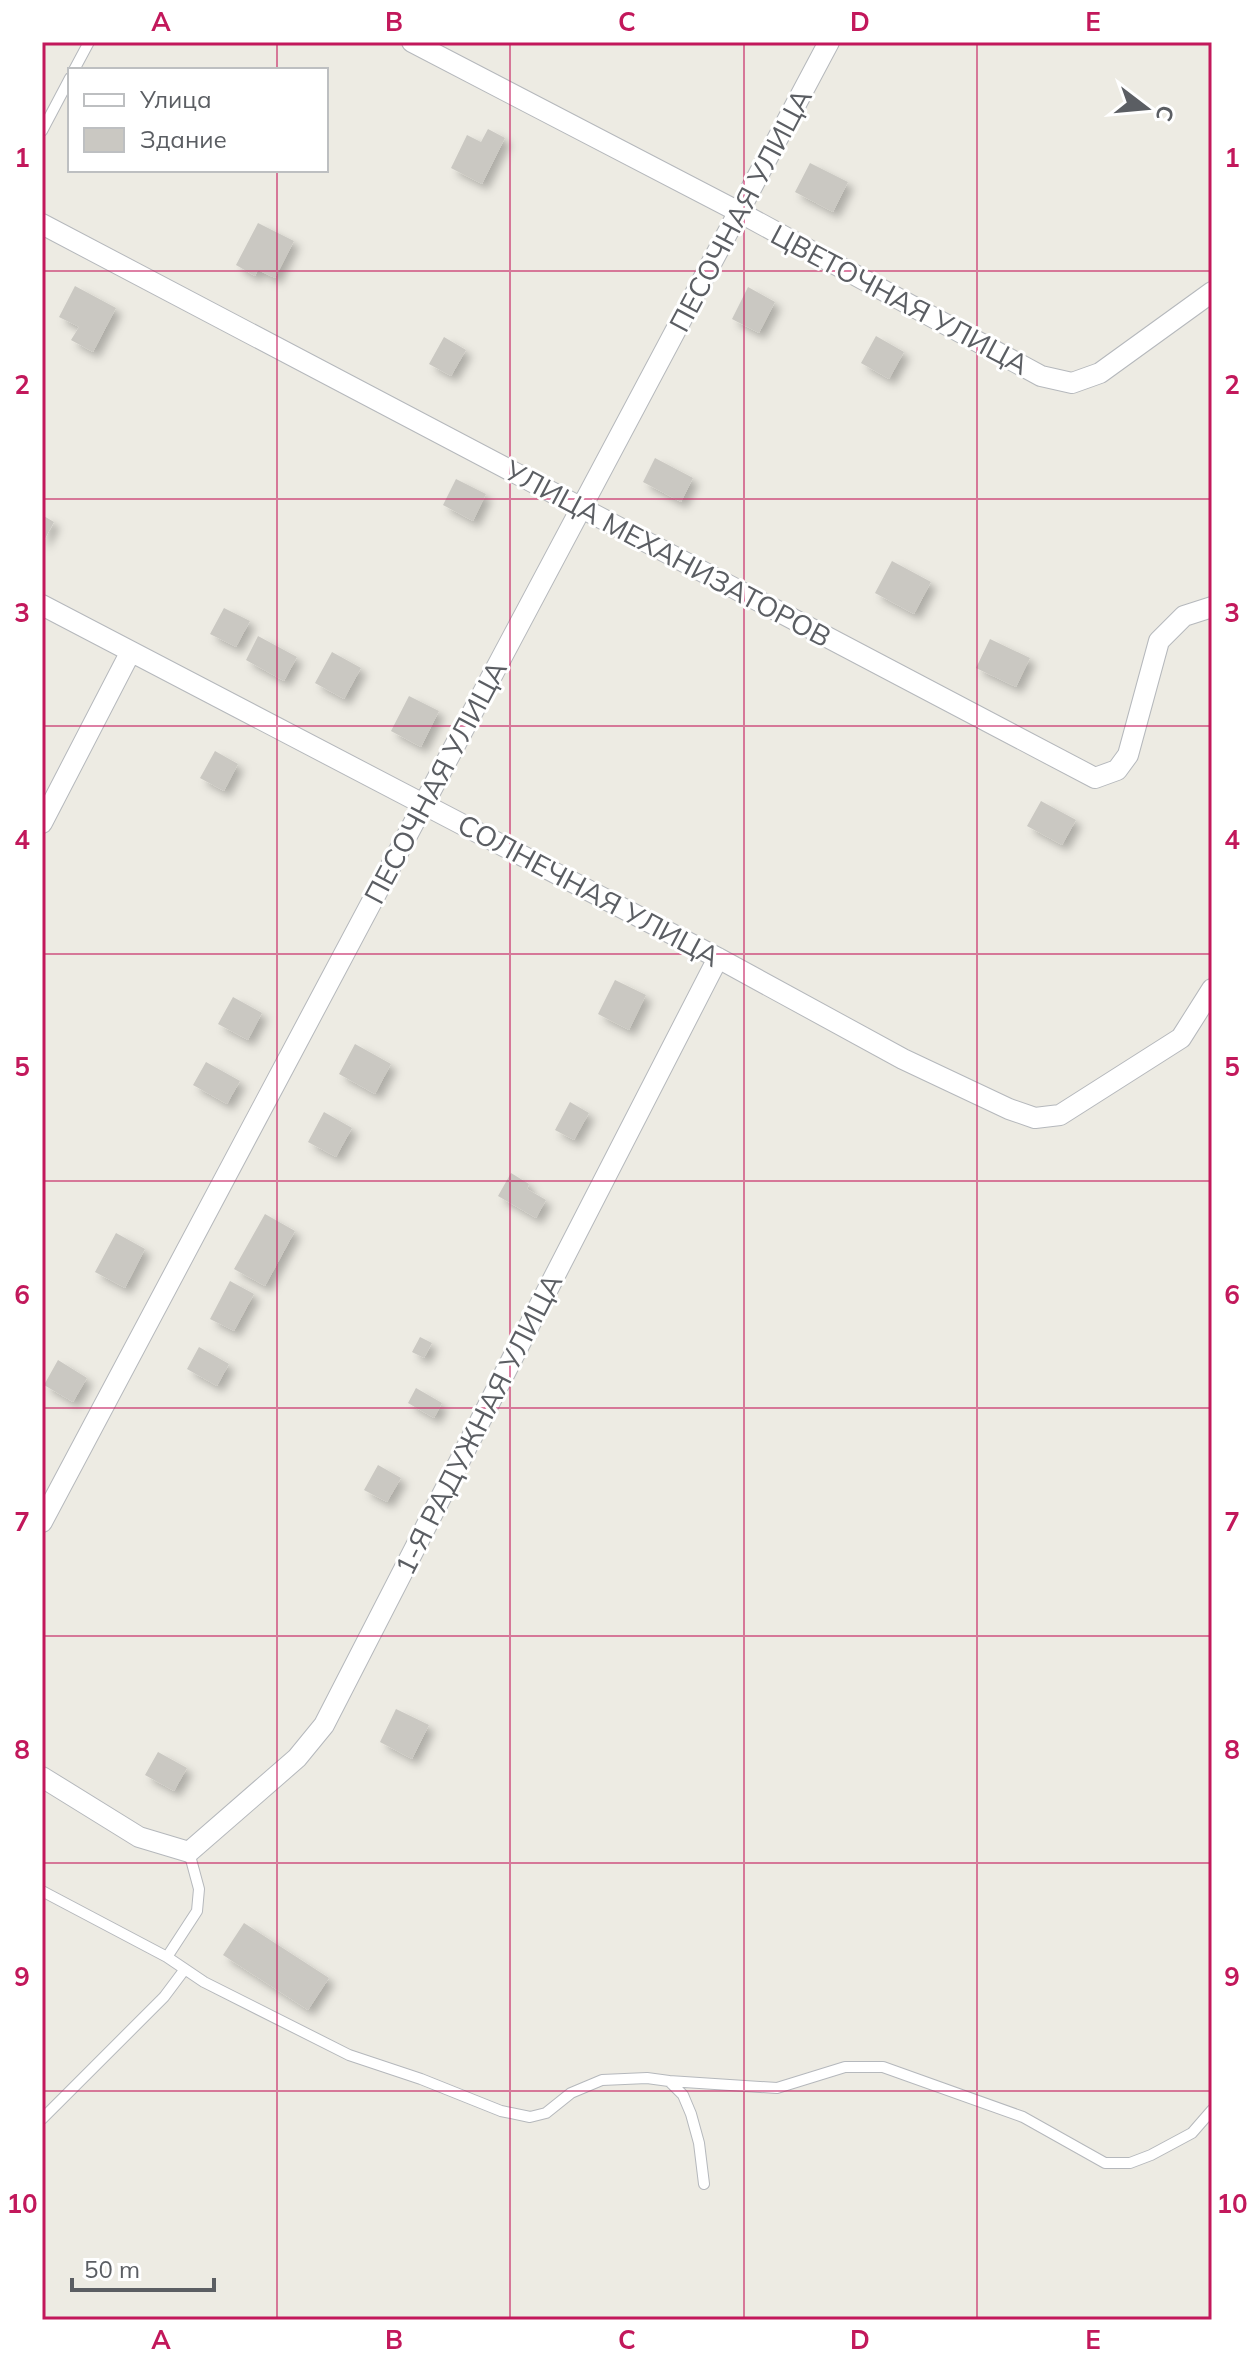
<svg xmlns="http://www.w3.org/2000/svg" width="1254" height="2362" font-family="Mulish,sans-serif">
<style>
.building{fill:#cac8c2;filter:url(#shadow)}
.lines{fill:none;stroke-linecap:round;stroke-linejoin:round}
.lane-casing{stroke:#b5b8bc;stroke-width:12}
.street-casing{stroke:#b5b8bc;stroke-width:22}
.lane{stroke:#fff;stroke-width:10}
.street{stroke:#fff;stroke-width:20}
.grid{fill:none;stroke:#c2185b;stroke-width:2;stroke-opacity:0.55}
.labels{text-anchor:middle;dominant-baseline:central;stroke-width:6;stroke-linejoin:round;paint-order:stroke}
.street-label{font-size:28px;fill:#5b5e63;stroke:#fff}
.neatline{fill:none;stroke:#c2185b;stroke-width:3}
.grid-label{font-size:26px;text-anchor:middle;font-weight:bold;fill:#c2185b}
</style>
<defs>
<filter id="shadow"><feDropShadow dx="6" dy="6" stdDeviation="4" flood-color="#0004"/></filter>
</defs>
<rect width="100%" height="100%" fill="#edebe3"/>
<path class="building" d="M488,129L505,138L482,184L451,168L467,135L481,142Z
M810,163L848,182L833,212L795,192Z
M258,223L294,241L275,278L258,270L255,276L236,265Z
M75,286L116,308L93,352L71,340L79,327L59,317Z
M748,287L775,302L759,333L732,319Z
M876,336L904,352L889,379L861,363Z
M444,337L466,350L451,376L429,364Z
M655,458L693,478L681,502L643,482Z
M456,479L486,494L473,521L443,505Z
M42,515L54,522L42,544Z
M892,561L931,582L914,614L875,593Z
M224,608L250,621L236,647L210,634Z
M258,636L297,657L284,681L246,660Z
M990,639L1030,658L1016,687L976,668Z
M332,652L361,668L344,699L315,683Z
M409,696L439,711L421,747L391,731Z
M215,751L238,764L224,791L200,778Z
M1041,801L1076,820L1062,845L1027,826Z
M615,980L646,995L629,1030L598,1014Z
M233,997L262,1013L248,1040L218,1024Z
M355,1044L391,1064L375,1094L339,1074Z
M206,1062L240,1081L227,1104L193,1085Z
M570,1102L589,1113L574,1140L555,1130Z
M324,1112L352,1128L336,1157L308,1142Z
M511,1173L529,1184L527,1189L546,1200L536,1218L498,1196Z
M265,1214L295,1231L265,1286L234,1269Z
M116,1233L145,1249L125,1288L95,1272Z
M230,1281L254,1294L234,1331L210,1319Z
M420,1337L432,1343L424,1358L412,1352Z
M199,1347L229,1364L217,1386L187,1369Z
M58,1360L87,1378L73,1402L44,1385Z
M416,1388L442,1403L434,1418L408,1403Z
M378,1465L401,1478L387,1502L364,1490Z
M396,1709L429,1725L412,1759L380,1742Z
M158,1752L187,1768L174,1791L145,1775Z
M244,1923L329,1978L308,2010L223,1955Z"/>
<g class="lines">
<defs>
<path id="lane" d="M74,70L89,42
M42,131L70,78
M42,1891L167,1957L204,1982L349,2055L421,2079L501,2111L530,2117L546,2113L571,2093L602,2080L647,2078L669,2081L683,2095L691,2114L699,2143L704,2184
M167,1957L197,1911L199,1889L189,1852
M669,2081L777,2088L845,2067H883L1023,2117L1105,2163H1130L1151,2155L1192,2133L1212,2110
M42,2119L164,1997L185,1969"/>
<path id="street" d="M412,42L739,212L1041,376L1072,383L1100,373L1212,292
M42,224L1095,778L1117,770L1128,755L1159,641L1184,616L1212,607
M42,605L718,958L903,1059L1009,1109L1035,1118L1060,1115L1181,1038L1212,989
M42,823L130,653
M42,1522L829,42
M42,1777L139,1837L189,1852L297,1758L324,1725L718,958"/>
</defs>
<use href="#lane" class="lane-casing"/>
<use href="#street" class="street-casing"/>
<use href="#lane" class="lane"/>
<use href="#street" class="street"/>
</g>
<path class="grid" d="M277,42V70M510,42V2320M744,42V2320M977,42V2320M277,170V2320M42,271H1212M42,499H1212M42,726H1212M42,954H1212M42,1181H1212M42,1408H1212M42,1636H1212M42,1863H1212M42,2091H1212"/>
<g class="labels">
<g class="street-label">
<text transform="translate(740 210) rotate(-62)">ПЕСОЧНАЯ УЛИЦА</text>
<text transform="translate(900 299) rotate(28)">ЦВЕТОЧНАЯ УЛИЦА</text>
<text transform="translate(668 553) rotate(28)">УЛИЦА МЕХАНИЗАТОРОВ</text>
<text transform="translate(435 782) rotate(-62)">ПЕСОЧНАЯ УЛИЦА</text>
<text transform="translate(589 890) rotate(28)">СОЛНЕЧНАЯ УЛИЦА</text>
<text transform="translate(478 1424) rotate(-63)">1-Я РАДУЖНАЯ УЛИЦА</text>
</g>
</g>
<rect width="1254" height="2362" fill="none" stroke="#ffffff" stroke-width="88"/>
<rect x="68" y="68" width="260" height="104" fill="#ffffff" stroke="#bdbfc1" stroke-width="2"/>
<rect x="84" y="94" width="40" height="12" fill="#ffffff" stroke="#bdbfc1" stroke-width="2"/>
<text x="140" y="108" font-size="24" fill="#5b5e63">Улица</text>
<rect x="84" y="128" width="40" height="24" fill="#cac8c2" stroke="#bdbfc1" stroke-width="2"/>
<text x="140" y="148" font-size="24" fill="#5b5e63">Здание</text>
<g transform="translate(1146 108) rotate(106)" stroke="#ffffff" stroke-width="6" paint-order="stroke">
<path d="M0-6L14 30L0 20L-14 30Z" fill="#5b5e63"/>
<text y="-12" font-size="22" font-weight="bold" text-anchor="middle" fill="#5b5e63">С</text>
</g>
<path d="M72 2278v12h142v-12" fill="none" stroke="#5b5e63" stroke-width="4"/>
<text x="84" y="2278" font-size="24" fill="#5b5e63" stroke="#ffffff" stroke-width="6" paint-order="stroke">50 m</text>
<rect x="44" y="44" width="1166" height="2274" class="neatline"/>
<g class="grid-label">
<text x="161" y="31">A</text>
<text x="394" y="31">B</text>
<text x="627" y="31">C</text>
<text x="860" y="31">D</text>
<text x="1093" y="31">E</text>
<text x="22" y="167">1</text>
<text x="1232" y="167">1</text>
<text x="22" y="394">2</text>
<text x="1232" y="394">2</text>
<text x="22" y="622">3</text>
<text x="1232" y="622">3</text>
<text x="22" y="849">4</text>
<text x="1232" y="849">4</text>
<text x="22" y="1076">5</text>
<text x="1232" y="1076">5</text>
<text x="22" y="1304">6</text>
<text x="1232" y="1304">6</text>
<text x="22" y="1531">7</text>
<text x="1232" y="1531">7</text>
<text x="22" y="1759">8</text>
<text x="1232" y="1759">8</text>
<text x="22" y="1986">9</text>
<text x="1232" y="1986">9</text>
<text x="22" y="2213">10</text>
<text x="1232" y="2213">10</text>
<text x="161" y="2349">A</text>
<text x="394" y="2349">B</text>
<text x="627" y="2349">C</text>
<text x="860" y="2349">D</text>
<text x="1093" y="2349">E</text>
</g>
</svg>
